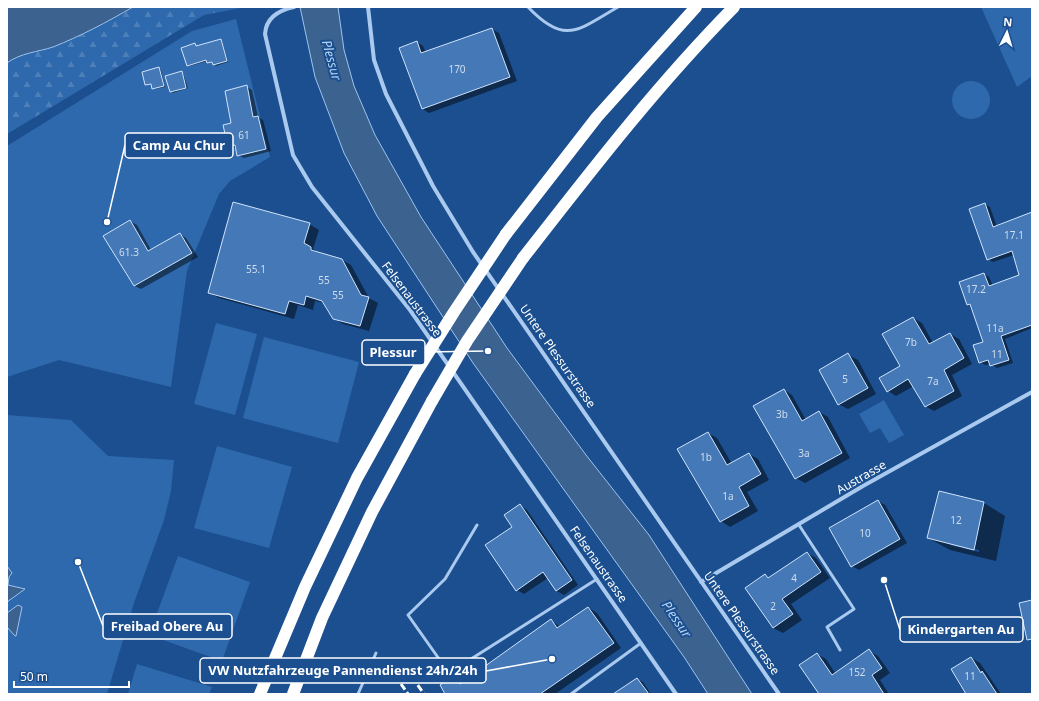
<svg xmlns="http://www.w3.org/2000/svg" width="1039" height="701" font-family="'Noto Sans',sans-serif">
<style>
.forest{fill:url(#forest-firs)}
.green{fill:#2e69ad}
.water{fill:#3c6290;stroke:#9cc4f0}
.shadow{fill:#0007;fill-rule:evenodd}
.building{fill:#4478b7;stroke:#cfe3fa}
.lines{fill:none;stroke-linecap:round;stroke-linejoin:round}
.service{stroke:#a9c9ee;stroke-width:3}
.minor{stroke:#a9c9ee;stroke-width:4}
.motorway{stroke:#fff;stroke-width:12}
.rail{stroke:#fff;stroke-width:3;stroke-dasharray:7 3;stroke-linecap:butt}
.motorway-bridge{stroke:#fff;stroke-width:12}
.labels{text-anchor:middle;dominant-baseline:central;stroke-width:4;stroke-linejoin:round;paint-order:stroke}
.number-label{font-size:10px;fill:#d0dded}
.street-label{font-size:12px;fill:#fff;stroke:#1b4f8f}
.water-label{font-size:13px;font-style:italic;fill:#b5d3f5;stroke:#1b4f8f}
.leader{fill:none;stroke:#fff;stroke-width:1.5}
.callout-dot{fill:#fff;stroke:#1b4f8f;stroke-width:1.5}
.callout{fill:#1b4f8f;stroke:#fff;stroke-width:1.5}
.callout-label{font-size:13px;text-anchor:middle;font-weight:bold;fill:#fff}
</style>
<defs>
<pattern id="forest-firs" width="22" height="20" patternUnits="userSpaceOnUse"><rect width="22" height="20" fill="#2e69ad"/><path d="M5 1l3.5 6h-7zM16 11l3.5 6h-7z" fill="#4d80b9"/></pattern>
</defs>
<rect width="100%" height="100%" fill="#1b4f8f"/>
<path class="forest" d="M134,7H246L204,15L7,134V63C20,53 38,52 53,47C81,36 107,22 134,7Z"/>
<path class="green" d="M981,7H1032V76L1017,87Z
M236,19L270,157L230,181L219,194L187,271L171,387L59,360L7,377V146L192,31Z
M952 100a19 19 0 1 1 38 0a19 19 0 1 1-38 0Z
M216,323L257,334L235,415L194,404Z
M264,337L359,362L338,443L243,418Z
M884,400L904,435L889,443L880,428L870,433L859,414Z
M7,415L71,420L108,456L174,460L171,491L164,520L134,603L107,694H7Z
M217,446L292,467L269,548L194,528Z
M178,556L250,582L222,661L149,635Z
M137,664L212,687L209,694H128Z"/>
<path class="water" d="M7,7H133C107,22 81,36 53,47C38,52 20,53 7,63Z
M300,7H338L344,50L354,86L375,135L421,217L507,348L586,455L649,535L752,694H708L684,657L473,363L377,216L344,153L315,77Z
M7,566L12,573L9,577L8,585L25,589L7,602Z
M18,605L22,607L16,636H15L7,627V613Z"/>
<path class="shadow" d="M492,29L499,33L517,81L429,113L423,109L417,42L423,46L426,53Z
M221,40L222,41L228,62L216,66L213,63H208L207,61L190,66L188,65L195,44L197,47Z
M159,68L161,70L165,87L155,89L152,84H146Z
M181,72L183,73L188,88L173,93L171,91Z
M247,87L252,90L258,117L263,120L271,151L244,158L238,155L237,149L229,146Z
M985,204L990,207L997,227L1032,213V328L1005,339L1013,363L997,368L991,364L985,365L980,362L984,343L972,306L968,304L984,274L989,277L993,286L1021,276L1014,255L993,262L988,259Z
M130,221L137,225L151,250L180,234L186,238L198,257L141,289L135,286Z
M309,224L319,230L313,249L320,254L342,260L351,265L369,298L378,303L369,331L343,324L333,318L325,303L315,301L313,310L298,305L294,319L219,298L209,293Z
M913,318L922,323L933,343L950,334L959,339L972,364L952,375L962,396L934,411L925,406L914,386L896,396L888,391L902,367Z
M848,355L858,360L876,394L848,409L838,404Z
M784,390L792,395L806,420L819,412L828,417L850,458L805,483L796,478L755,406Z
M708,433L717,438L732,464L749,454L758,459L769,480L747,492L758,511L730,527L721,521Z
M940,492L984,503L1005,516L996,561L950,550L928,538ZM950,543L979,550V552L950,545Z
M878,501L885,505L907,543L859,570L852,566Z
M520,505L527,510L578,585L564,595L557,591L548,578L524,594L517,590L514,527Z
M807,553L816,558L830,578L791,604L802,620L783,633L773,628L766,576L770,578Z
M589,608L597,613L621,648L555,694H448L454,676L463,682L551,620L560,627Z
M869,651L878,656L890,673L880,680L889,694H820L817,654L826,659L835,673Z
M971,658L980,663L1001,694H967Z
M637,679L643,682L651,694H616Z"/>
<path class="building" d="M492,28L510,77L422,109L399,48L417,41L421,53Z
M221,39L227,61L213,65L212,62L207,63L206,60L187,66L181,48L195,43L196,46Z
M159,67L164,86L152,89L151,84L145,85L142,72Z
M182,71L186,88L170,92L165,76Z
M247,85L253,117L258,116L266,149L237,156L235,145L228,147L223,125L231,123L225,91Z
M233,202L310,223L304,243L311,247V250L342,259L361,295L369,297L360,326L333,319L322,301L306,296L304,305L289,301L285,314L208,293Z
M985,203L993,227L1032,212V325L1001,336L1009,360L990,366L988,360L979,363L973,345L983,342L970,304L967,305L959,282L984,273L989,286L1019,275L1012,251L987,260L969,209Z
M130,220L148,251L180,233L192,253L134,286L103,236Z
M913,317L929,344L950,333L964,358L944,370L954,391L925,407L908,379L887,392L879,378L900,366L882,334Z
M848,353L868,388L838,405L819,370Z
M784,389L802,421L819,411L842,453L795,479L753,406Z
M708,432L727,465L749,453L761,474L739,487L749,506L720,522L677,449Z
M939,491L984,502L974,550L927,538Z
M878,500L900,539L851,567L829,528Z
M520,504L572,580L556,591L543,572L516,591L485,545L512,527L504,515Z
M807,552L821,572L782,599L793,614L773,628L745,588L765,574L768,578Z
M1032,600V639L1027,640L1019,603Z
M588,607L614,643L540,694H445L440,685L454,675L460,684L551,619L557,628Z
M869,649L882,668L872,675L884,694H819L799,665L817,653L832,675Z
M971,657L981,673L982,671L997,694H966L951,669Z
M637,678L649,694H613Z"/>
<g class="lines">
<path class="service" d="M528,7C565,46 578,30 618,7
M477,525L445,579L408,615L449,673L597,579
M799,525L854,609L827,627L840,650
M358,694L376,653
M571,694L641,643"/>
<path class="minor" d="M294,7C280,10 266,17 265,34L293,155L312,187L410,310L676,694
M368,7L374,60L386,94L433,186L473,252L779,694
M701,582L863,486L1032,392"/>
<path class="motorway" d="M506,234L597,117L696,7
M523,258C590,172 657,85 734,7
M260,694L305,587L357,478L415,374
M293,694L322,618L372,512L432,401"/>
<path class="rail" d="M412,677L424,694
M401,684L408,694"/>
<path class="motorway-bridge" d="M415,374L454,312L506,234
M432,401L467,341L523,258"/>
</g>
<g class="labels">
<g class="number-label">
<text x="457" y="69">170</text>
<text x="244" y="135">61</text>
<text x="1014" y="235">17.1</text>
<text x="129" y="252">61.3</text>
<text x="256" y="269">55.1</text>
<text x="324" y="280">55</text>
<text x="976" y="289">17.2</text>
<text x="338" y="295">55</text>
<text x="995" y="328">11a</text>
<text x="911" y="342">7b</text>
<text x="997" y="354">11</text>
<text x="845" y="379">5</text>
<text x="933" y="381">7a</text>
<text x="782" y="414">3b</text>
<text x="804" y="453">3a</text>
<text x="706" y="457">1b</text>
<text x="728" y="496">1a</text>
<text x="956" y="520">12</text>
<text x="865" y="533">10</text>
<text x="794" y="578">4</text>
<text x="773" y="606">2</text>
<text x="857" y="672">152</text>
<text x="970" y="676">11</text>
</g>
<g class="street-label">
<text transform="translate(412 299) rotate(53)">Felsenaustrasse</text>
<text transform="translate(558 356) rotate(55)">Untere Plessurstrasse</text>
<text transform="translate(861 477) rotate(-30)">Austrasse</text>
<text transform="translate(599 564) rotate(55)">Felsenaustrasse</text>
<text transform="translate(742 623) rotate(55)">Untere Plessurstrasse</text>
</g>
<g class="water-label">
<text transform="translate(332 60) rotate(75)">Plessur</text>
<text transform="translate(677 619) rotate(56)">Plessur</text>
</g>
</g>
<path class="leader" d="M107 222L125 145M488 351L425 352M78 562L103 626M884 580L900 630M552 659L486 671"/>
<g class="callout-dot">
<circle cx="107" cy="222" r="4"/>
<circle cx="488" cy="351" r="4"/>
<circle cx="78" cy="562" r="4"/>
<circle cx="884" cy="580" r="4"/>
<circle cx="552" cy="659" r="4"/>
</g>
<g class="callout">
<rect x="125" y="133" width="108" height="25" rx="4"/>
<rect x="362" y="340" width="63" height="25" rx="4"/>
<rect x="103" y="614" width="129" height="25" rx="4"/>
<rect x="900" y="617" width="123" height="25" rx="4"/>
<rect x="200" y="658" width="286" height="25" rx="4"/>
</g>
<g class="callout-label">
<text x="179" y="150">Camp Au Chur</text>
<text x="393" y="357">Plessur</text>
<text x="167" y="631">Freibad Obere Au</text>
<text x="961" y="634">Kindergarten Au</text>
<text x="343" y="675">VW Nutzfahrzeuge Pannendienst 24h/24h</text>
</g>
<rect width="1039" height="701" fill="none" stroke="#ffffff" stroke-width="16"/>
<g transform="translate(1007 32) rotate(5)" stroke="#1b4f8f" stroke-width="3" paint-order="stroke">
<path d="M0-3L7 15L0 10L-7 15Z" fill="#ffffff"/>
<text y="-6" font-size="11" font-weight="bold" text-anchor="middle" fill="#ffffff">N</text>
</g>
<path d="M14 681v6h115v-6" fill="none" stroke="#ffffff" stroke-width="2"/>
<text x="20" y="681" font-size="12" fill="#ffffff" stroke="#1b4f8f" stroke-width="3" paint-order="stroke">50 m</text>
</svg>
